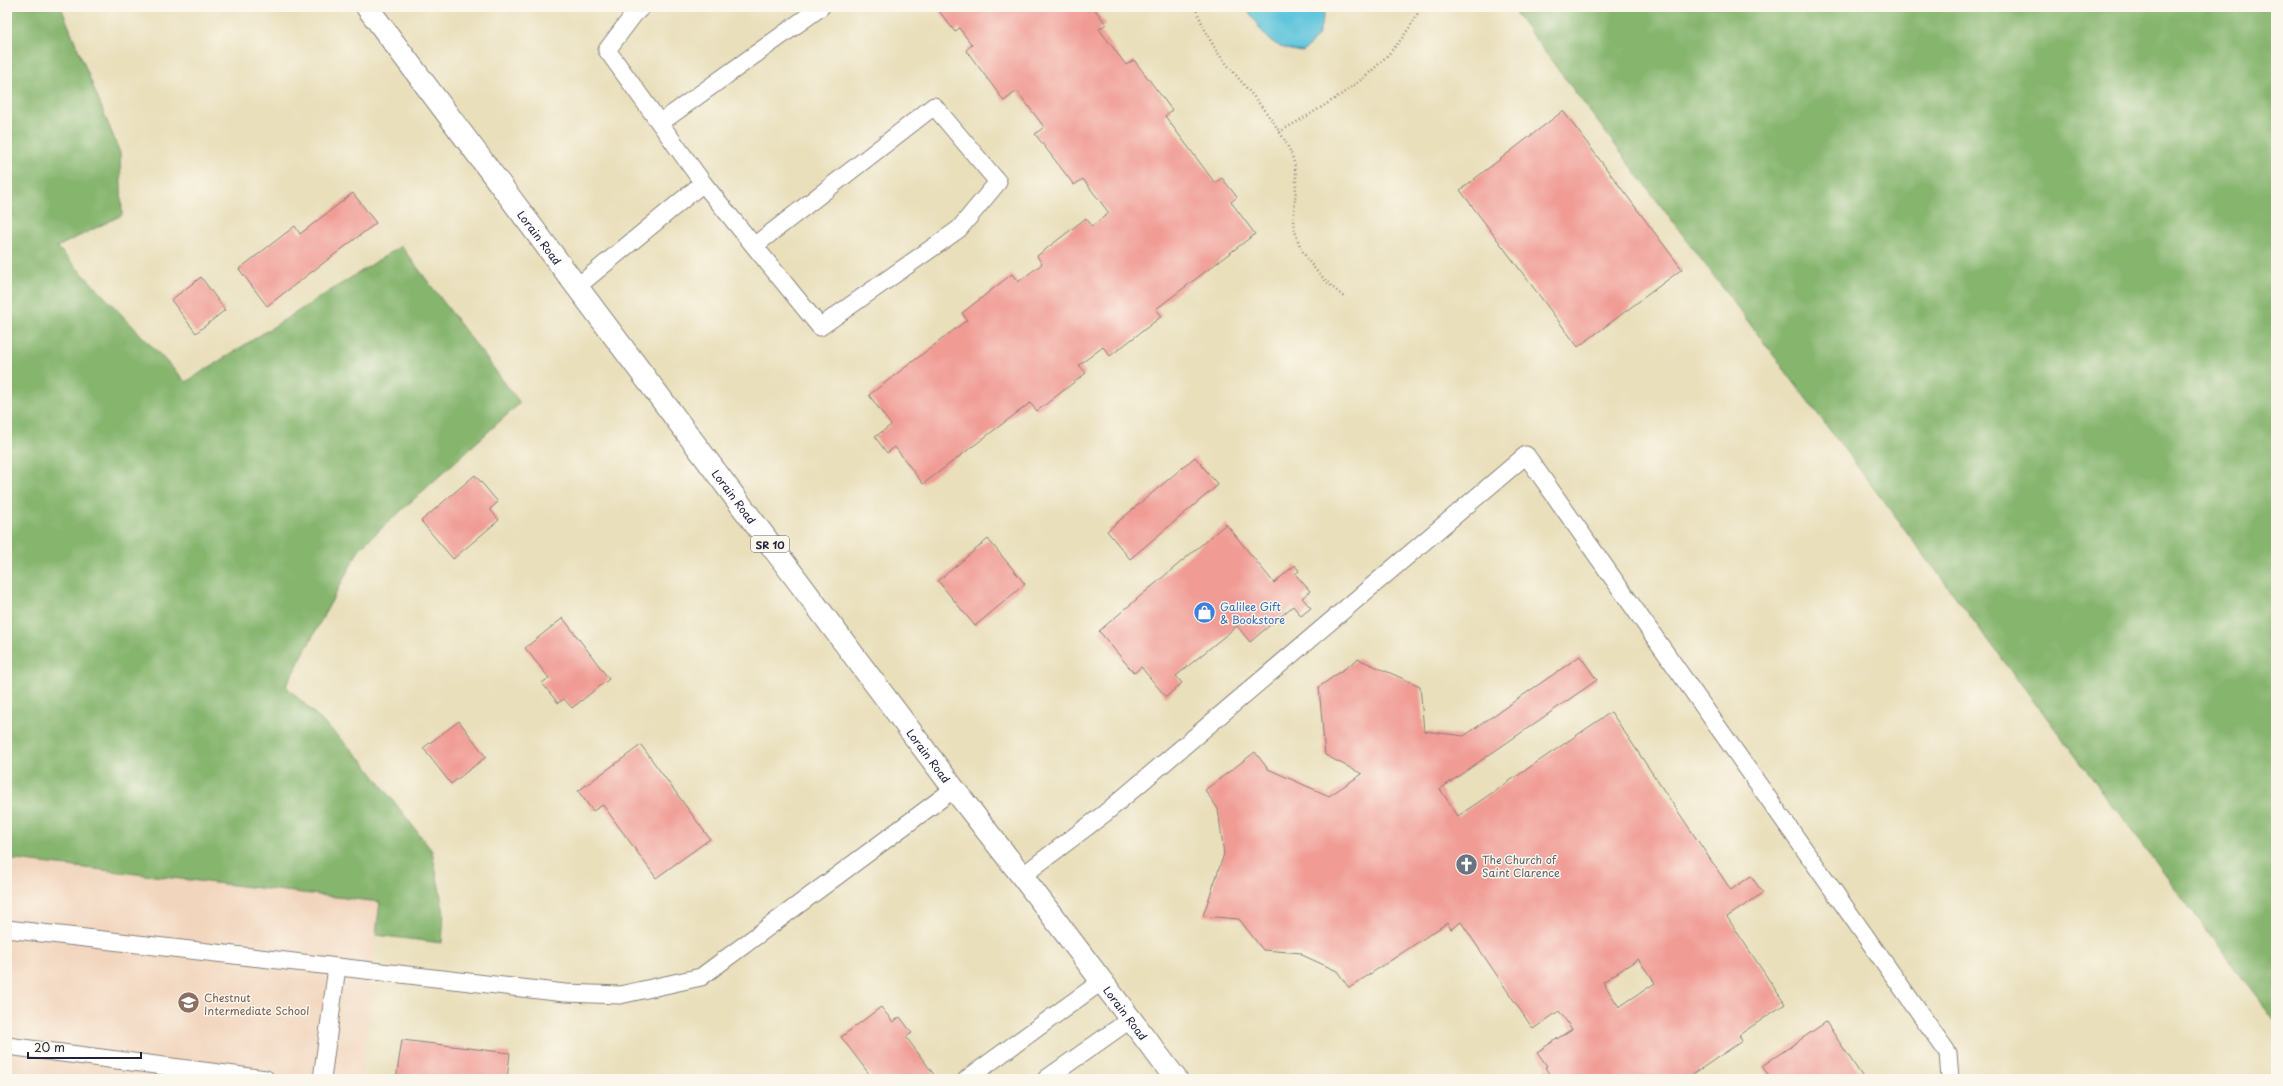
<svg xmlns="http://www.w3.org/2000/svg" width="2283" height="1086" font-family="'Playpen Sans',sans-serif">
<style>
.built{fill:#f2d5bd}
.forest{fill:#86b56e;stroke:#546c54}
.water{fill:#5fc5dc;stroke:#40748c}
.building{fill:#f09c95;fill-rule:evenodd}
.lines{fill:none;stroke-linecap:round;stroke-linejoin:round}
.service-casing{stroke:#86807b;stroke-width:19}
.primary-casing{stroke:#86807b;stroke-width:24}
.path{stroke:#86807b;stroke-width:2.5;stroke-dasharray:1 3;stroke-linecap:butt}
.service{stroke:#fff;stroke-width:17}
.primary{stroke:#fff;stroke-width:22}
.labels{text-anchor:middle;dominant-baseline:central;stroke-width:3;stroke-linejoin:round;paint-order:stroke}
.shield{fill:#fbf7ec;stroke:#636270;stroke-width:1}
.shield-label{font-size:10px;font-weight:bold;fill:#22223b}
.street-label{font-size:11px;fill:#22223b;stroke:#fbf7ec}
.shop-label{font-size:11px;fill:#366cbe;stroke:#fbf7ec;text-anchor:start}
.worship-label{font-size:11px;fill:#5b616d;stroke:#fbf7ec;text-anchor:start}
.education-label{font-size:11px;fill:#785e54;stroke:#fbf7ec;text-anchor:start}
</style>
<rect width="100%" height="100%" fill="#fbf7ec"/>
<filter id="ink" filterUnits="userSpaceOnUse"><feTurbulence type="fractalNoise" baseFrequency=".025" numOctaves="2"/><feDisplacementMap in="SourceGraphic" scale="8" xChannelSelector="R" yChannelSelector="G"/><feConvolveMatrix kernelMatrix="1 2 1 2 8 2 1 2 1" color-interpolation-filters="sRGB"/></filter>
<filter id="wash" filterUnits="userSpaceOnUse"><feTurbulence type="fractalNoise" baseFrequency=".012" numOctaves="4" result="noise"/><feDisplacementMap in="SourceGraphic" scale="16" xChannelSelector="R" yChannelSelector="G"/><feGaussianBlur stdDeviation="0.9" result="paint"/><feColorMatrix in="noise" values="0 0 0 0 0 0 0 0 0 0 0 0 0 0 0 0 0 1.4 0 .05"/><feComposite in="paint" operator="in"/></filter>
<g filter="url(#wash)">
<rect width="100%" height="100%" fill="#e9dfbb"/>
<path class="built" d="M7,859L380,902L361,1079H7Z"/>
<path class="forest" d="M7,7H61L120,153L122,215L57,247L186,382L401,246L520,403L360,548L286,686L362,760L432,851L444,913L442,943L376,935L380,902L7,859Z
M1511,7H2276V1022L1560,72Z"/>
<path class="water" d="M1246,7H1326L1318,36L1303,52C1268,48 1264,34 1246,7Z"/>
<g id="blocks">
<path class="building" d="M936,7H1093L1106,24L1099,29L1126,65L1134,60L1172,110L1165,116L1215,183L1222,178L1237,197L1231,202L1255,234L1156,309L1162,316L1110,356L1103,347L1079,365L1086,373L1037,411L1030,403L923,484L895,447L887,453L875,437L891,425L869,395L967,320L962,313L1012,274L1018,282L1042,264L1037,256L1086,218L1092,226L1109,213L1083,179L1074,185L1035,134L1044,127L1017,91L1004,101L966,50L972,45L959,28L955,32Z
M1563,111L1682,269L1578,347L1460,190Z
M353,193L376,223L267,306L239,269L295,226L300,234Z
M201,277L225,310L196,333L171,300Z
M1195,457L1218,485L1130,559L1107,531Z
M475,475L498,502L490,509L499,520L453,559L421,521Z
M1226,524L1274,583L1295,565L1299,571L1295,574L1310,591L1302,598L1311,608L1301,616L1293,606L1250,642L1237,626L1176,676L1182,683L1166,697L1141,667L1134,673L1099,631Z
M988,539L1025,584L975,626L938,581Z
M563,618L609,679L572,708L564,699L558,703L542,683L549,678L525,648Z
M1580,656L1597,680L1440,789L1458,816L1611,712L1731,890L1751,876L1763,893L1727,917L1785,1004L1739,1035L1742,1041L1686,1079H1552L1545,1067L1547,1066L1537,1052L1572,1029L1559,1011L1533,1029L1461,922L1451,929L1447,923L1349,988L1337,971L1302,955V953L1263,950L1239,919L1203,916L1224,854L1218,809L1205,790L1255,752L1268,769L1329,796L1362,774L1325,755L1319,687L1358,659L1420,686L1424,731L1464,736ZM1638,959L1655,983L1619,1007L1603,982Z
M459,721L486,757L451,784L423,748Z
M641,745L710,839L656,878L603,805L593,811L578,791Z
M881,1007L893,1022L900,1017L912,1033L906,1037L935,1076L931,1079H873L841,1037Z
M1826,1022L1864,1079H1771L1762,1066Z
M402,1040L510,1053L507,1079H396Z"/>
</g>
</g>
<g filter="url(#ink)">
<use href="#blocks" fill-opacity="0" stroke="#86807b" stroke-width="1"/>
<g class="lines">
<defs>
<path id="service" d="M660,123L821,7
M703,183L820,327L959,229L998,182L934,106L754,246
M578,286L703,183L607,50L635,13L642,7
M1022,876L1104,814L1526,455L1948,1053L1950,1079
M7,929L565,993L620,995L701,977L954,789
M7,1046L266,1079
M322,1079L337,967
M967,1079L1102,981
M1046,1079L1131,1019"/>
<g id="primary">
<path id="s1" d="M367,7L954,789L1022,876L1176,1079"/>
</g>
</defs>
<use href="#service" class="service-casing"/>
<use href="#primary" class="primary-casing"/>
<path class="path" d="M1195,7C1202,23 1208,38 1218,53C1240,82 1280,123 1292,156C1299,175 1295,193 1294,213C1292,250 1318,275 1345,298
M1279,132C1336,100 1391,68 1421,7"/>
<use href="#service" class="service"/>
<use href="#primary" class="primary"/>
</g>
</g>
<defs>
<symbol id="shop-disc" viewBox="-11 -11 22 22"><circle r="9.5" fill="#3f7fe0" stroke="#fbf7ec"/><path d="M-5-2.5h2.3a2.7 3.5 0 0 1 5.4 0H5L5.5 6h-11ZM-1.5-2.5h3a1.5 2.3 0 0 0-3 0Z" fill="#fff"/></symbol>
<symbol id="church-disc" viewBox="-11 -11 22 22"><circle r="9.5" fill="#6b7280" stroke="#fbf7ec"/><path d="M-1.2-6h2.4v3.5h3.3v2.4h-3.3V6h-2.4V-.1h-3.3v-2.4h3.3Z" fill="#fff"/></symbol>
<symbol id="school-disc" viewBox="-11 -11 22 22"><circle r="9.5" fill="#8d6e63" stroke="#fbf7ec"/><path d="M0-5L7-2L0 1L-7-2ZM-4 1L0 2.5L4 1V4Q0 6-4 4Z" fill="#fff"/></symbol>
</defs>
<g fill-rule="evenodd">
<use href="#shop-disc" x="1192" y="600" width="25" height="25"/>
<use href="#church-disc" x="1454" y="852" width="25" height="25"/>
<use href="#school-disc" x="176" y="990" width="25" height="25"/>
</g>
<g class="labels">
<rect class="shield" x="751" y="536" width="38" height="16" rx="3"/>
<g class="shield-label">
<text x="770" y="544">SR 10</text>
</g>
<g class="street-label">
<text stroke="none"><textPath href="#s1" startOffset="288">Lorain Road</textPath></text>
<text stroke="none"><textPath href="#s1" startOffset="612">Lorain Road</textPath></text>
<text stroke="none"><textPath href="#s1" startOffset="936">Lorain Road</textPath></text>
<text stroke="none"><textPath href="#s1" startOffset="1260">Lorain Road</textPath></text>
</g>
<g class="shop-label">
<text x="1220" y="606">Galilee Gift<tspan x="1220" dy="13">&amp; Bookstore</tspan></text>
</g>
<g class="worship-label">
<text x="1482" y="859">The Church of<tspan x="1482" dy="13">Saint Clarence</tspan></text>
</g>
<g class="education-label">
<text x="204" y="997">Chestnut<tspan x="204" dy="13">Intermediate School</tspan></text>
</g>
</g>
<rect width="2283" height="1086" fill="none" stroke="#fbf7ec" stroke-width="24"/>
<path d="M28 1052v6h113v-6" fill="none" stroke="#22223b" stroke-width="2"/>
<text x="34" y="1052" font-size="12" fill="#22223b" stroke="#fbf7ec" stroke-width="3" paint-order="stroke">20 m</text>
</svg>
